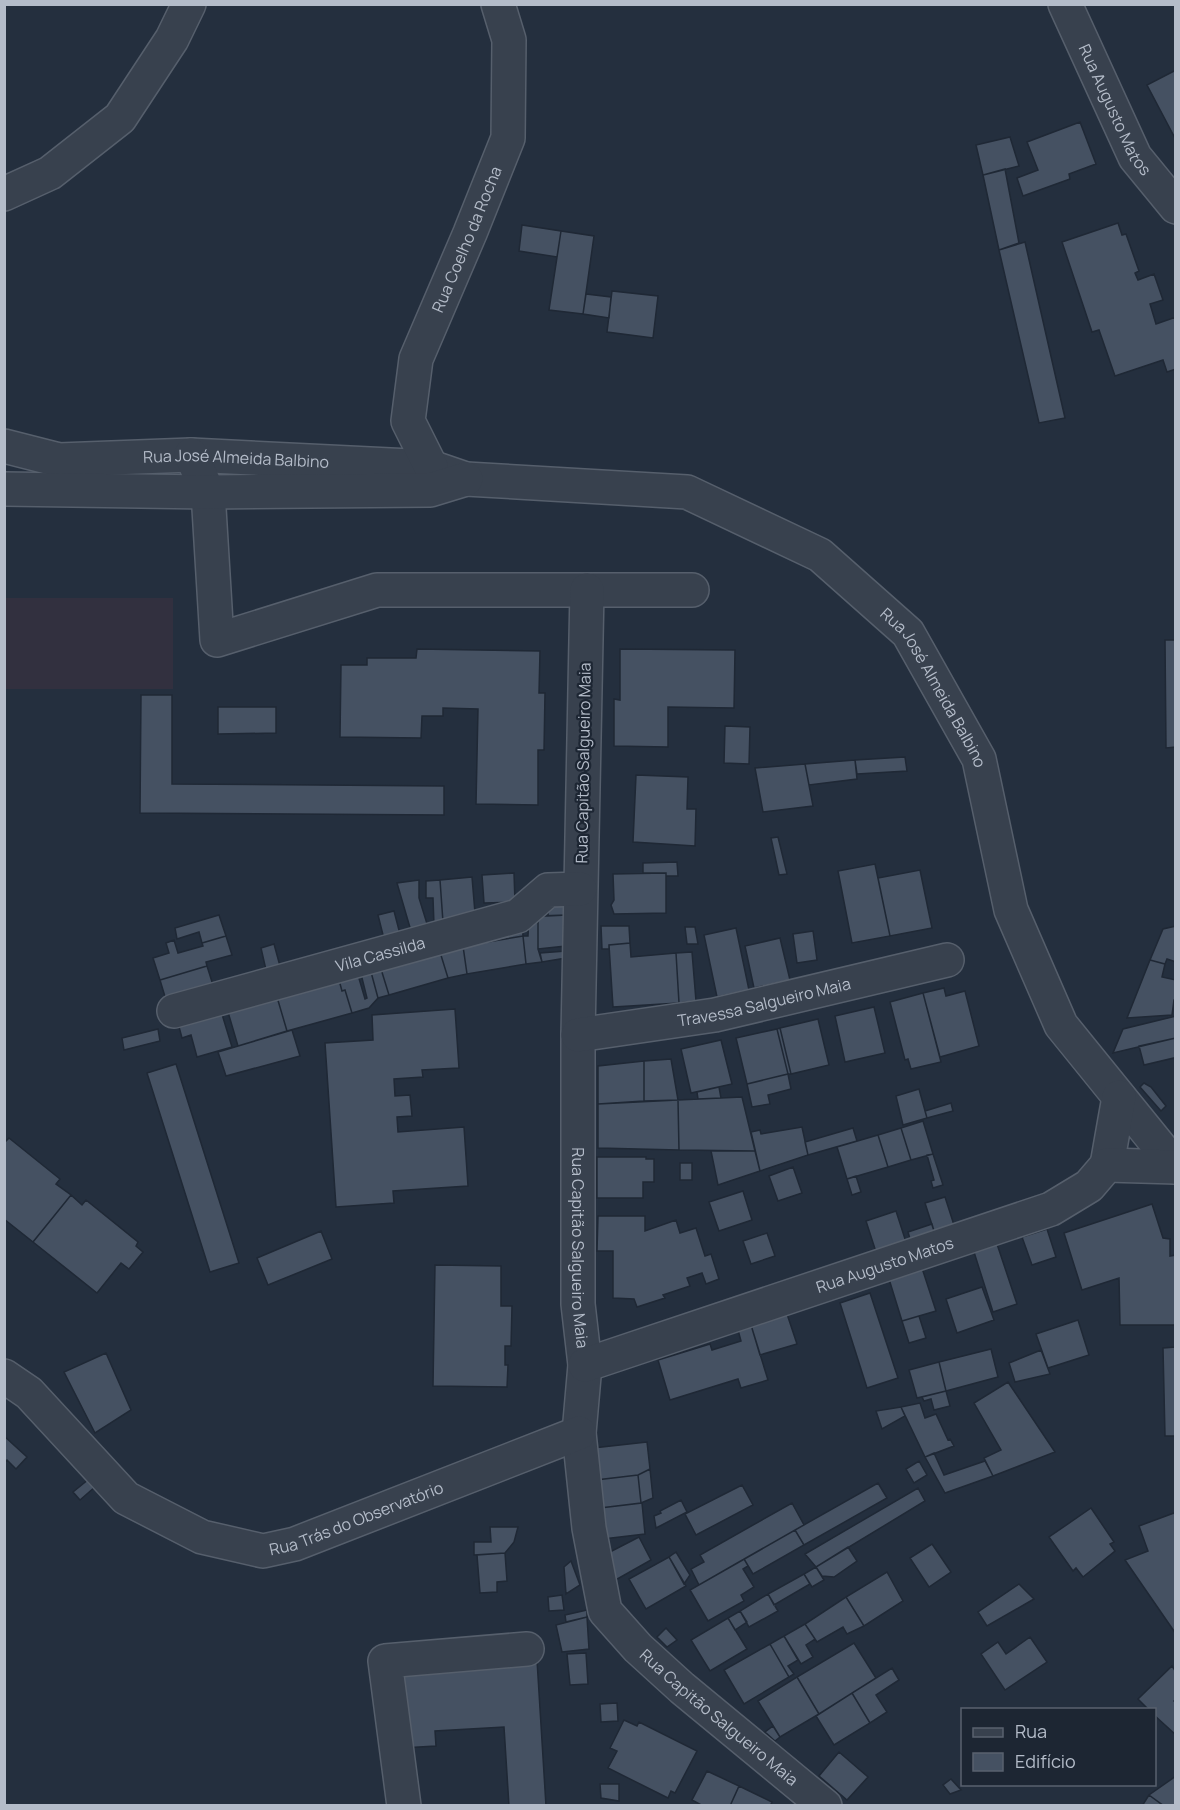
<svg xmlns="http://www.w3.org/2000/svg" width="1180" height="1810" font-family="Manrope,sans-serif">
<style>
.medical{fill:#32303f}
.building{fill:#455162;stroke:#1f2835;stroke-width:1.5}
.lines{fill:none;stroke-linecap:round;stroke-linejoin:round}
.minor-casing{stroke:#565f6c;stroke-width:36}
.minor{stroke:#38414e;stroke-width:33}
.labels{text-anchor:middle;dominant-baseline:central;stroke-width:4.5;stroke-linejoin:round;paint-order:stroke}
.street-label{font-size:16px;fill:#b4bcc9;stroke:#1d2633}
</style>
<rect width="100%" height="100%" fill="#242f3e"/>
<path class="medical" d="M5,598H173V689H5Z"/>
<path class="building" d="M1176,70V140L1147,85Z
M1080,122L1096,164L1069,174L1070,179L1023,196L1017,178L1038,170L1027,142Z
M1010,137L1019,166L983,175L976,145Z
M1005,169L1019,243L999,250L983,175Z
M1118,223L1122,235L1126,234L1139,271L1135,273L1138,280L1154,274L1163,300L1150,304L1156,324L1176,317V369L1167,372L1163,360L1115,376L1099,330L1092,332L1062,242Z
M522,225L561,231L557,257L519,251Z
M561,231L594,236L583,314L549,310Z
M1025,242L1065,418L1039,423L999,250Z
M612,291L658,296L653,338L607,332Z
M586,294L611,297L609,318L583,314Z
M1165,640H1176V747L1166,748Z
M417,649L540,651L539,693H545L544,750H538V805L476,804L478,709L443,708V716H422L421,738L340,737L341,665H367V658H416Z
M620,649L735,650L734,708L668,707V747L614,746V699L620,700Z
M141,695H172V784L444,786V815L140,813Z
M218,707H276V733L218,734Z
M725,726L750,727L749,764L724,763Z
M905,757L907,771L857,774L855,760Z
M855,760L857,779L809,785L805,764Z
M805,764L813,806L763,812L755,768Z
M636,775L688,777L687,809H696L695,846L633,842Z
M778,837L787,874L779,875L771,838Z
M677,862L678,876H666V873H643V863Z
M875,864L890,936L852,943L838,871Z
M920,870L932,928L890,936L878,878Z
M514,873L515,902L484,903L482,875Z
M666,873V913L614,914L611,905L614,900L613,874Z
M472,877L475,913L443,922L440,880Z
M419,880V898L428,927L411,931L397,883Z
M440,880L443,922L434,925L433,898H426V881Z
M565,900L566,915L548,916V903Z
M394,911L400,934L384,939L378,915Z
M219,915L226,936L202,943L199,932L177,939L175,928Z
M566,915V946L538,949V916Z
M529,916H538V949L542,962L526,964L523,936H528Z
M522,925L523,936L476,944Z
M601,926H629L630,943L609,945V949H602Z
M1176,926V962L1167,959L1165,964L1150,960L1163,929Z
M685,927H695L698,944H687Z
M736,928L749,990L717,997L704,935Z
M813,931L817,960L797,963L793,934Z
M226,936L232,955L206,962L207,966L160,980L153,958L169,953L166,943L174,940L178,953L203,946L202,943Z
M523,936L526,964L467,974L463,946Z
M780,938L790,980L754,988L745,946Z
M630,943L631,957L676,953L679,1003L613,1007L609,945Z
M274,944L280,966L266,970L261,948Z
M463,946L467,974L448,978L440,952Z
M566,951V958L542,962L540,953Z
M440,952L448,978L389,995L381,969Z
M692,952L696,1001L679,1003L676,953Z
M1150,960L1165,964L1162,977L1176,980V1000H1174L1172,1015L1127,1018Z
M207,966L213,985L166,1000L160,980Z
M381,969L389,995L378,998L371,972Z
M371,972L378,998L369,1008L352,1013L345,990L342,991L339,980L358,975L365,999L367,998L361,974Z
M339,980L342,991L345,990L352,1013L287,1031L277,997Z
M944,988L946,996L965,991L979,1046L940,1057L923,993Z
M923,993L941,1062L911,1069L908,1059L905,1060L890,1002Z
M277,997L287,1031L238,1046L228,1012Z
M874,1007L885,1053L845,1062L835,1016Z
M455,1009L459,1068L422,1070L423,1077L394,1079L395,1096L410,1095L412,1116L397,1117L398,1132L464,1127L468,1186L393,1191L394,1203L336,1207L325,1043L373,1040L372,1015Z
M221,1011L232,1047L197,1057L191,1035L182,1038L178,1023Z
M1176,1016V1038L1113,1053L1123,1029Z
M818,1019L829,1065L791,1074L780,1028Z
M780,1028L791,1074H788L777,1029Z
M158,1029L160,1041L124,1050L122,1038Z
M777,1029L788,1074L747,1084L736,1038Z
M292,1030L300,1056L226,1076L218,1052Z
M1176,1038V1063L1174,1058L1144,1065L1139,1046Z
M721,1040L732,1084L691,1093L681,1049Z
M671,1059L678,1100L644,1101V1061Z
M644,1061V1101L598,1104V1066Z
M176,1064L239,1263L210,1272L147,1073Z
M788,1074L791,1089L768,1095L770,1104L752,1107L747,1084Z
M1144,1083L1151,1087L1166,1106L1161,1111L1140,1087Z
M719,1087L721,1098L698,1099L697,1092Z
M919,1089L927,1118L903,1125L896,1096Z
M742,1097L755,1151L679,1150L678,1100Z
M678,1100L679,1150L598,1148V1104Z
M951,1103L953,1111L927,1118L925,1111Z
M923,1121L933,1154L911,1160L901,1128Z
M802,1127L808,1155L760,1171L751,1132L760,1130L761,1134Z
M853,1128L857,1141L808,1155L805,1142Z
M901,1128L911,1160L888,1167L878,1135Z
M878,1135L888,1167L847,1179L837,1147Z
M9,1138L60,1179L56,1184L71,1195L33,1242L4,1219V1143Z
M711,1151H755L760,1171L718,1185Z
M933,1154L943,1185L933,1188L931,1181L934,1180L927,1155Z
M597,1157H646V1159H654V1182H643V1198H597Z
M680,1163H692V1180H680Z
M793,1167L802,1193L778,1201L769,1176Z
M856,1176L861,1192L852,1195L847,1179Z
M743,1191L752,1220L719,1231L709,1202Z
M71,1195L82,1205L86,1200L138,1242L136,1246L143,1252L129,1269L121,1263L97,1293L33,1242Z
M945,1197L954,1225L934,1231L925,1203Z
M1152,1204L1163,1238L1170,1239V1256L1176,1255V1325H1120L1119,1278L1082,1290L1064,1233Z
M896,1211L906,1242L876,1252L866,1221Z
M598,1216H645V1231L676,1220L680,1233L696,1228L705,1256L711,1254L719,1279L706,1284L702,1273L687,1278L690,1286L663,1295L665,1298L637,1307L634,1299L613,1298V1251H597Z
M932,1224L934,1231L910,1239L908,1232Z
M1047,1229L1056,1257L1032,1265L1022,1237Z
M321,1231L332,1259L268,1285L257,1258Z
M767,1233L775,1256L751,1264L743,1241Z
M997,1244L1017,1304L993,1312L974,1252Z
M435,1265L501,1266V1306H512L511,1346H505V1365H508L507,1387L433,1386Z
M922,1268L936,1311L902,1321L889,1279Z
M982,1287L994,1320L957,1333L946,1299Z
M870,1293L898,1378L867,1388L840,1303Z
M787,1314L797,1344L760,1355L751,1325Z
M919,1316L926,1338L909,1343L902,1321Z
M1078,1320L1089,1355L1048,1368L1036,1334Z
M751,1325L768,1380L741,1388L738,1379L670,1400L658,1360L710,1344L712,1350L741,1341L738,1330Z
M1176,1347V1436H1165L1163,1348Z
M991,1349L998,1377L946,1391L939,1362Z
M1041,1350L1050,1374L1015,1382L1009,1363Z
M106,1353L131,1410L95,1433L64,1372Z
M939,1362L946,1391L917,1398L909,1370Z
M1008,1382L1055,1452L993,1476L984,1458L1001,1450L974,1403Z
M946,1391L950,1406L934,1410L931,1399L924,1401L922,1397Z
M920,1403L925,1418L936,1414L948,1440L950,1439L954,1446L925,1457L901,1407Z
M901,1407L905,1416L882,1429L876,1411Z
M4,1436L27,1457L16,1469L7,1460L4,1463Z
M647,1442L650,1469L638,1475L596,1480L593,1448Z
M934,1453L944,1475L985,1461L993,1476L945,1493L925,1457Z
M919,1461L927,1475L914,1483L906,1469Z
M650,1469L653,1498L641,1503L638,1475Z
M638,1475L641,1503L600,1508L596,1480Z
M89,1479L96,1486L80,1500L73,1492Z
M878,1483L887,1498L804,1545L795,1530Z
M742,1485L753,1505L696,1535L685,1514Z
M918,1488L925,1501L816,1567L805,1554Z
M681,1500L687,1512L656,1528L654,1516L661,1513L660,1511Z
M642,1503L645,1534L603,1539L600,1508Z
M792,1503L804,1525L699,1585L691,1569L704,1562L700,1555Z
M1091,1508L1114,1542L1110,1544L1115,1551L1083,1577L1076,1568L1073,1571L1049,1537Z
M1174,1513L1176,1517V1634L1125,1560L1148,1551L1139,1526Z
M490,1527H518L514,1542L505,1553L474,1555V1542H491Z
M795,1530L804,1545L753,1574L744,1559Z
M639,1537L651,1560L612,1582L606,1554Z
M932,1544L951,1572L929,1587L910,1558Z
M848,1547L857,1561L834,1577L822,1576L816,1567Z
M676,1552L690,1575L684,1584L669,1557Z
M505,1553L507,1581L497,1582V1592L480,1593L477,1555Z
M669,1557L686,1586L646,1609L629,1579Z
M744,1559L748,1566L743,1569L754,1587L741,1595L744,1601L708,1621L690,1590Z
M571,1561L580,1585L566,1594L564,1567Z
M816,1567L824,1580L812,1587L804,1574Z
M887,1572L903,1601L864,1626L846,1597Z
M804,1574L810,1584L774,1605L768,1594Z
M1019,1584L1034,1599L987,1626L978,1612Z
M768,1594L778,1611L749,1627L740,1611Z
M562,1595L564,1610L549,1611L548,1597Z
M846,1597L864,1626L847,1634L843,1627L817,1642L805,1624Z
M587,1610V1617L566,1622L565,1615Z
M740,1611L747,1622L735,1630L728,1618Z
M587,1617L589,1649L562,1652L556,1625Z
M728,1618L747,1649L710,1671L691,1640Z
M805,1624L815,1639L806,1645L813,1657L801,1664L784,1636Z
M666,1628L677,1640L667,1647L657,1637Z
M784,1636L798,1660L788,1666L794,1674L789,1677L770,1644Z
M1030,1637L1047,1662L1005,1690L981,1654L998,1642L1006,1654Z
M854,1643L876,1678L819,1714L797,1677Z
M770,1644L789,1677L744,1704L724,1670Z
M586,1653L588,1684L570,1685L567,1654Z
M537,1660L546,1806H509L504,1727L435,1731L436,1746L402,1748L397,1669Z
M1172,1666L1176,1672V1699L1174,1701L1176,1703V1735L1154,1715V1710H1149L1138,1699Z
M892,1668L899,1680L876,1695L887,1712L870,1723L852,1693Z
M797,1677L819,1714L780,1737L758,1701Z
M852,1693L870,1723L834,1745L816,1716Z
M617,1703L618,1721L601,1722L600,1704Z
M624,1720L637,1726L639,1722L697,1751L675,1793L671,1791L668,1798L608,1768L617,1751L610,1748Z
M773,1726L780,1737L775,1741L765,1732Z
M839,1752L868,1777L847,1800L819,1776Z
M707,1771L739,1786L730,1806H703L692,1800Z
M1176,1776V1806H1164L1149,1795Z
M951,1779L961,1790L950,1794L943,1785Z
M600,1784H619V1801L601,1798Z
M739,1786L772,1802L770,1806H730Z
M1149,1795L1164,1806H1142Z"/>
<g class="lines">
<defs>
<g id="minor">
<path id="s1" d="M1065,4L1135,157L1176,207"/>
<path d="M4,194L50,173L120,118L172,39L189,4"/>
<path id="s2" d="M4,446L59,460L191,455L431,467L466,479L687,492L820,555L908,633L979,759L1011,910L1061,1025L1176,1167"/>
<path d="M191,455L208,492L217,640L377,590H692"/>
<path id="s3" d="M431,467L408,421L416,359L470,233L508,138L509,40L498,4"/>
<path d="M4,489L208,492L430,490L466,479"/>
<path id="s4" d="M587,590L578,1035V1304L585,1365L579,1433L589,1528L605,1611L638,1648L682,1688L825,1806"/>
<path id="s5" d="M174,1011L518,916L548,890L580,889"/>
<path id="s6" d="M578,1035L715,1015L947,960"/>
<path d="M1107,1165L1119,1097"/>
<path id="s7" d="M585,1365L1051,1209L1089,1186L1107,1165L1176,1167"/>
<path id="s8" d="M4,1376L29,1393L126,1498L202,1537L263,1551L295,1544L579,1433"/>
<path d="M404,1806L385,1661L527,1649"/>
</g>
</defs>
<use href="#minor" class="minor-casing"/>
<use href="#minor" class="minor"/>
</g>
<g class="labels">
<g class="street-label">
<text stroke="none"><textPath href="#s1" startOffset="117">Rua Augusto Matos</textPath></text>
<text stroke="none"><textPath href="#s3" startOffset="244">Rua Coelho da Rocha</textPath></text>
<text stroke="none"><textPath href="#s2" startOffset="234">Rua José Almeida Balbino</textPath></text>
<text stroke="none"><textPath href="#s2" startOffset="1012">Rua José Almeida Balbino</textPath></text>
<text transform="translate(583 763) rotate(-89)">Rua Capitão Salgueiro Maia</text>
<text stroke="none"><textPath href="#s5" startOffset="214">Vila Cassilda</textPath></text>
<text stroke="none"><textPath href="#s6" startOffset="189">Travessa Salgueiro Maia</textPath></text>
<text stroke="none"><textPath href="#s4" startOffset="658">Rua Capitão Salgueiro Maia</textPath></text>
<text stroke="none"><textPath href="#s7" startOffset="316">Rua Augusto Matos</textPath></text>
<text stroke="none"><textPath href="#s8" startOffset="420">Rua Trás do Observatório</textPath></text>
<text stroke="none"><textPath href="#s4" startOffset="1180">Rua Capitão Salgueiro Maia</textPath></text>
</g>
</g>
<rect width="1180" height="1810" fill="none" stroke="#b4bcc9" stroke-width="12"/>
<rect x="961" y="1708" width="195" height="78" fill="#1d2633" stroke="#59626f" stroke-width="1.5"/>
<rect x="973" y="1728" width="30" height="9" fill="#38414e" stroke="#59626f" stroke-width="1.5"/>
<text x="1015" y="1738" font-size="18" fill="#b4bcc9">Rua</text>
<rect x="973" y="1753" width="30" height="18" fill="#455162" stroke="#59626f" stroke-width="1.5"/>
<text x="1015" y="1768" font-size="18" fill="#b4bcc9">Edifício</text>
</svg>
